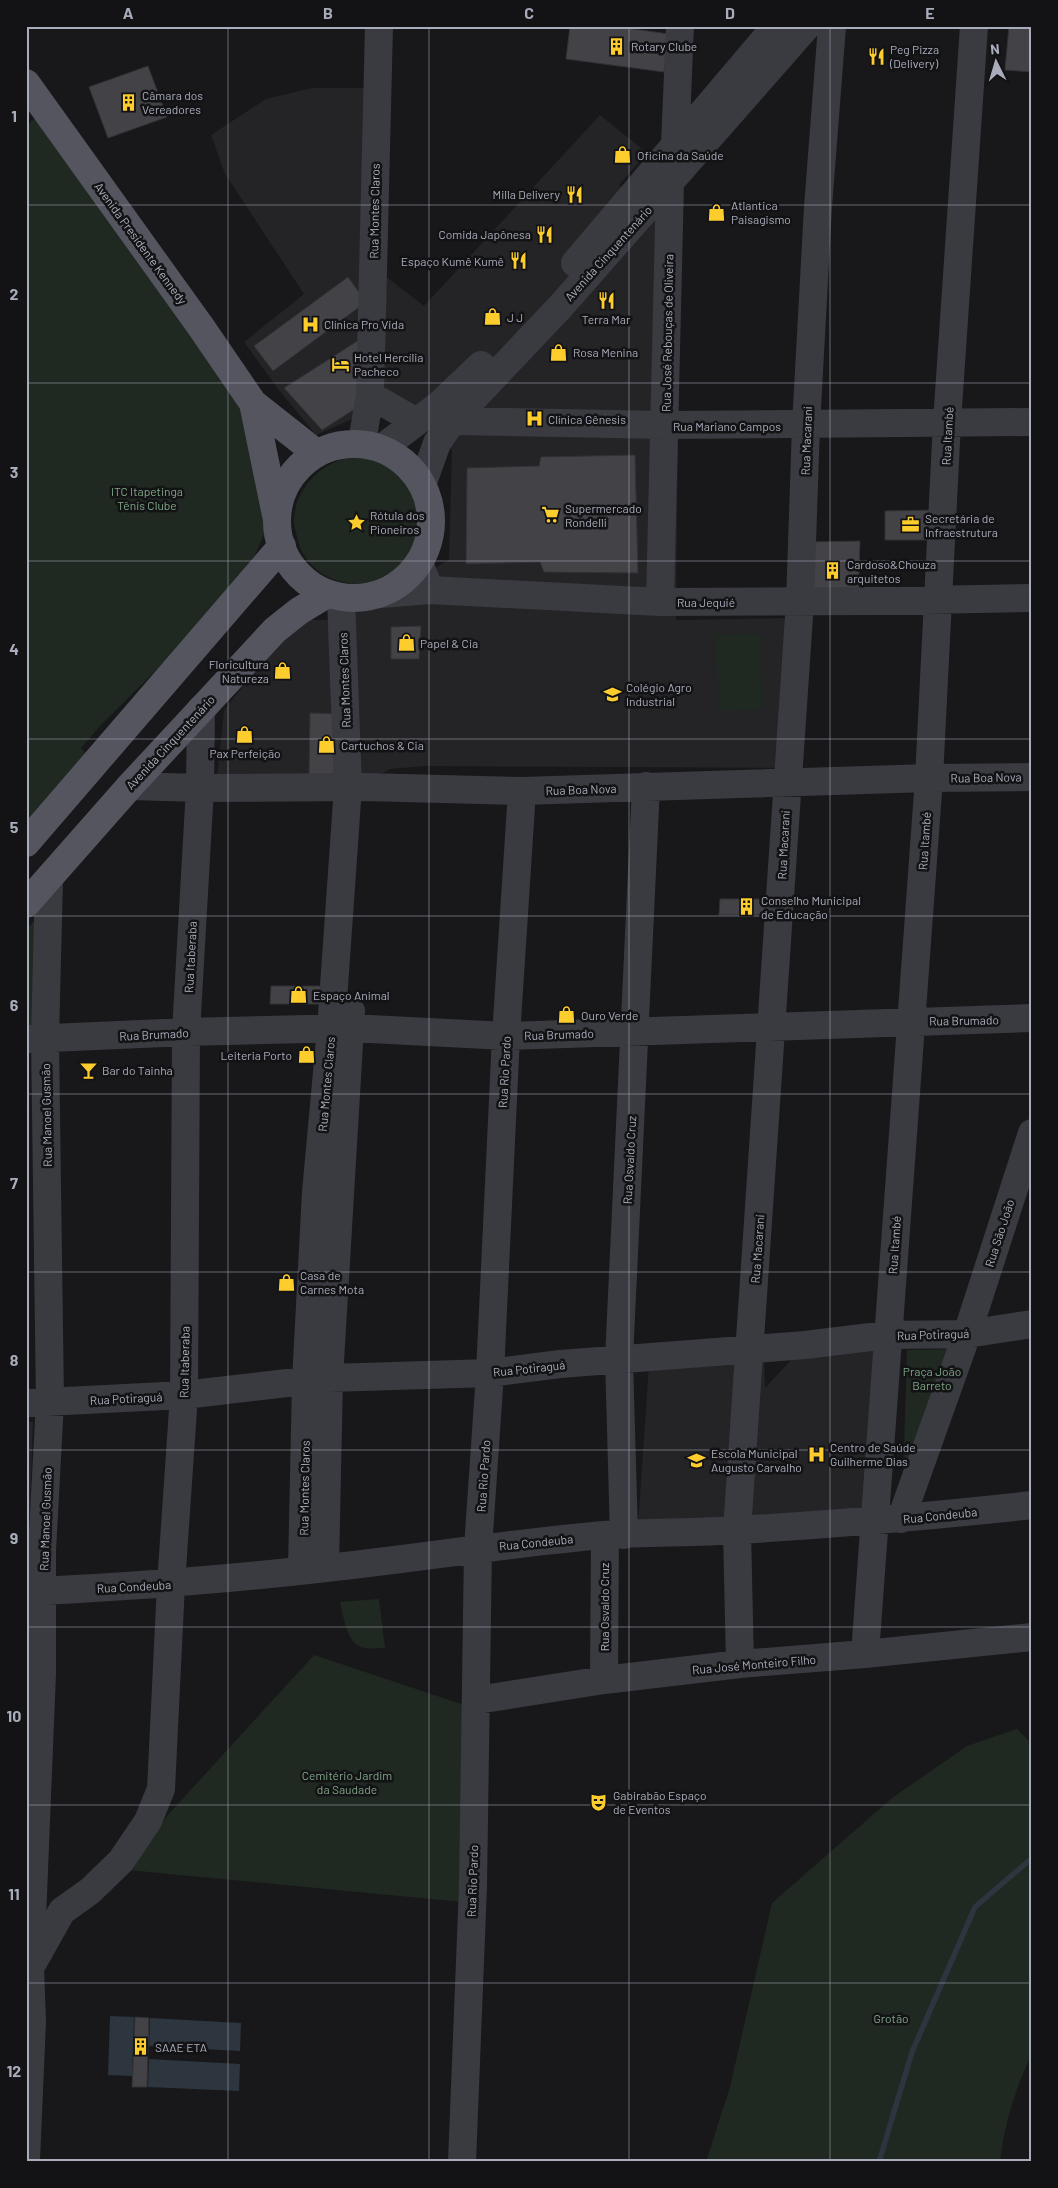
<svg xmlns="http://www.w3.org/2000/svg" width="1058" height="2188" font-family="Barlow,sans-serif">
<style>
.built{fill:#242427}
.green{fill:#1f2921}
.water{fill:#2d353f}
.lines{fill:none;stroke-linecap:round;stroke-linejoin:round}
.stream{stroke:#2d353f;stroke-width:5.5}
.building{fill:#424247;stroke:#323236}
.minor{stroke:#3a3b41;stroke-width:28}
.major{stroke:#54555f;stroke-width:28}
.grid{fill:none;stroke:#a9adbb;stroke-width:1;stroke-opacity:0.55}
.labels{text-anchor:middle;dominant-baseline:central;stroke-width:5;stroke-linejoin:round;paint-order:stroke}
.poi-label{font-size:12px;fill:#a9adbb;stroke:#131315;text-anchor:start}
.street-label{font-size:12px;fill:#a9adbb;stroke:#131315}
.park-label{font-size:12px;fill:#7fa786;stroke:#131315}
.neatline{fill:none;stroke:#a9adbb;stroke-width:2}
.grid-label{font-size:16px;text-anchor:middle;font-weight:bold;fill:#a9adbb}
</style>
<rect width="100%" height="100%" fill="#18181a"/>
<path class="built" d="M312,88H385L379,271L424,306L600,115L647,153L619,185L672,234L678,426L676,620L801,618L797,768L425,766L390,769L349,792L216,787L224,710L286,632L304,620H342L449,560L452,451L423,413L359,416L316,435L279,390L244,342L304,294L225,174L211,135L266,99Z
M887,1335L876,1519L637,1540L649,1365L764,1351L765,1388L805,1345Z
M26,1422H33L27,1597L30,1669H26Z"/>
<path class="green" d="M39,115L256,413L272,515L243,584L101,725L81,748L99,768L26,851V126Z
M368,458C382,463 399,467 408,479C418,492 422,538 415,553C412,559 403,569 398,573C394,576 388,578 384,579C349,593 305,576 297,537C296,531 293,524 294,518C296,492 315,468 341,460C349,457 360,459 368,458Z
M761,634L763,709L718,711L716,635Z
M55,897L53,1032L26,1033V930Z
M969,1349L902,1516L907,1350Z
M379,1599L385,1648C378,1648 371,1649 365,1648C346,1645 344,1617 340,1602Z
M314,1655L476,1709L473,1903L128,1870L167,1816Z
M1017,1729L1032,1744V2053C1016,2088 1004,2124 1000,2162H706L730,2087L772,1903L892,1798L967,1746Z"/>
<path class="water" d="M110,2016L134,2017L132,2076L108,2075Z
M150,2018L241,2023L240,2051L149,2046Z
M149,2059L240,2064L239,2091L148,2087Z"/>
<g class="lines">
<path class="stream" d="M879,2162L912,2052L975,1907L1032,1858"/>
</g>
<path class="building" d="M570,26H612L669,34L664,72L566,59Z
M1009,26H1032V72L1005,70Z
M148,66L167,117L108,138L89,87Z
M348,277L366,302L273,371L254,346Z
M359,340L358,407L322,430L284,388Z
M635,455L638,573L544,572L540,562L466,564L467,468L539,466L541,457Z
M938,510V540H885V511Z
M860,541L858,599L805,600L809,542Z
M421,626L419,659H391V627Z
M310,713L344,714V776L309,775Z
M720,899H775V915H719Z
M271,986H327V1004H270Z
M135,2017L149,2018L147,2087H132Z"/>
<g class="lines">
<path class="minor" d="M675,144L680,26
M575,263L776,26
M370,395L415,421
M452,421L665,425L1032,422
M362,442L370,395L379,26
M382,448L439,405L481,365
M422,485L437,443L452,421L561,306L807,26
M419,563L430,590
M381,594L430,590L660,602L873,601L1032,598
M660,602L670,183
M130,786L200,788L364,787L522,791L929,778L1032,777
M28,1039L186,1032L351,1028L506,1036L1032,1018
M26,1403L184,1395L329,1378L490,1373L560,1364L805,1345L887,1335L967,1334L1032,1324
M901,1519L967,1334L1032,1133
M624,1535L619,1359L646,786
M325,1568L329,1378L351,1011
M302,1570L306,1381L316,1192L331,1029L348,787L341,598
M42,1591C137,1586 231,1579 326,1568C419,1558 510,1543 604,1535C648,1532 693,1533 738,1530C836,1524 934,1516 1032,1505
M865,1654L929,778L947,422L974,26
M740,1664L737,1531L800,602L806,426L818,207L832,26
M604,1680L605,1535
M477,1700L604,1680L740,1664L865,1654L1032,1637
M30,1968L62,1911L90,1891L121,1861L148,1821L161,1789L171,1584L184,1395L186,1032L200,788L201,709
M26,2160L32,2021L30,1968L42,1673V1551L50,1402L45,1039L49,879
M462,2162L473,1886L478,1548L490,1373L506,1036L522,791"/>
<path class="major" d="M26,83L201,327L253,403L315,452
M253,403L276,515
M277 521a77 77 0 1 1 154 0a77 77 0 1 1-154 0Z
M26,843L282,546
M26,904L130,786L275,630L299,611L327,594"/>
</g>
<path class="grid" d="M228,26V2162M429,26V2162M629,26V2162M830,26V2162M26,205H1032M26,383H1032M26,561H1032M26,739H1032M26,916H1032M26,1094H1032M26,1272H1032M26,1450H1032M26,1627H1032M26,1805H1032M26,1983H1032"/>
<defs>
<symbol id="building-bare" viewBox="-9 -9 18 18"><path d="M-4-6H4V6H1V3H-1V6H-4ZM-2.5-4.3h1.7v1.8h-1.7ZM.8-4.3h1.7v1.8H.8ZM-2.5-1h1.7V.8h-1.7ZM.8-1h1.7V.8H.8Z" fill="#fdcd2d" stroke="#131315" stroke-width="2.5" paint-order="stroke"/></symbol>
<symbol id="restaurant-bare" viewBox="-9 -9 18 18"><path d="M-5-6h1v4h1v-4h1v4h1v-4h1v5L-1.5 .5V6h-2V.5L-5-1ZM5-6V6H3V1.5H1.5Q1.5-4 5-6Z" fill="#fdcd2d" stroke="#131315" stroke-width="2.5" paint-order="stroke"/></symbol>
<symbol id="shop-bare" viewBox="-9 -9 18 18"><path d="M-5-2.5h2.3a2.7 3.5 0 0 1 5.4 0H5L5.5 6h-11ZM-1.5-2.5h3a1.5 2.3 0 0 0-3 0Z" fill="#fdcd2d" stroke="#131315" stroke-width="2.5" paint-order="stroke"/></symbol>
<symbol id="hospital-bare" viewBox="-9 -9 18 18"><path d="M-5-5h3v3.5h4V-5h3V5h-3V1.5h-4V5h-3Z" fill="#fdcd2d" stroke="#131315" stroke-width="2.5" paint-order="stroke"/></symbol>
<symbol id="hotel-bare" viewBox="-9 -9 18 18"><path d="M-6-4.5h1.5V1H6V5H4.5V3h-9V5H-6ZM-4 0a1.8 1.8 0 1 1 3.6 0ZM.5 0V-2.5h3Q6-2.5 6 0Z" fill="#fdcd2d" stroke="#131315" stroke-width="2.5" paint-order="stroke"/></symbol>
<symbol id="supermarket-bare" viewBox="-9 -9 18 18"><path d="M-6-5.5h2.5l.6 2H6L4.5 2H-2.5L-4.4-4H-6ZM-1.5 3.2a1.3 1.3 0 1 0 .1 0ZM3 3.2a1.3 1.3 0 1 0 .1 0Z" fill="#fdcd2d" stroke="#131315" stroke-width="2.5" paint-order="stroke"/></symbol>
<symbol id="sight-bare" viewBox="-9 -9 18 18"><path d="M0-6L1.8-2.2L6-1.7L2.9 1.2L3.7 5.4L0 3.3L-3.7 5.4L-2.9 1.2L-6-1.7L-1.8-2.2Z" fill="#fdcd2d" stroke="#131315" stroke-width="2.5" paint-order="stroke"/></symbol>
<symbol id="office-bare" viewBox="-9 -9 18 18"><path d="M-6-3h4V-5.5h4V-3h4V5H-6ZM-1-4.5V-3h2v-1.5ZM-6 0V1H6V0Z" fill="#fdcd2d" stroke="#131315" stroke-width="2.5" paint-order="stroke"/></symbol>
<symbol id="school-bare" viewBox="-9 -9 18 18"><path d="M0-5L7-2L0 1L-7-2ZM-4 1L0 2.5L4 1V4Q0 6-4 4Z" fill="#fdcd2d" stroke="#131315" stroke-width="2.5" paint-order="stroke"/></symbol>
<symbol id="bar-bare" viewBox="-9 -9 18 18"><path d="M-6-5H6L.8 .8V4.5H3.5V6h-7V4.5H-.8V.8Z" fill="#fdcd2d" stroke="#131315" stroke-width="2.5" paint-order="stroke"/></symbol>
<symbol id="theatre-bare" viewBox="-9 -9 18 18"><path d="M-5-5.5Q0-4 5-5.5V0Q5 5 0 6Q-5 5-5 0ZM-3.3-2.5H-1v1.5H-3.3ZM1-2.5H3.3v1.5H1ZM-2.8 1Q0 5.5 2.8 1Z" fill="#fdcd2d" stroke="#131315" stroke-width="2.5" paint-order="stroke"/></symbol>
</defs>
<g fill-rule="evenodd">
<use href="#building-bare" x="604" y="34" width="25" height="25"/>
<use href="#restaurant-bare" x="864" y="44" width="25" height="25"/>
<use href="#building-bare" x="116" y="90" width="25" height="25"/>
<use href="#shop-bare" x="610" y="142" width="25" height="25"/>
<use href="#restaurant-bare" x="562" y="182" width="25" height="25"/>
<use href="#shop-bare" x="704" y="200" width="25" height="25"/>
<use href="#restaurant-bare" x="532" y="222" width="25" height="25"/>
<use href="#restaurant-bare" x="506" y="248" width="25" height="25"/>
<use href="#restaurant-bare" x="594" y="288" width="25" height="25"/>
<use href="#shop-bare" x="480" y="304" width="25" height="25"/>
<use href="#hospital-bare" x="298" y="312" width="25" height="25"/>
<use href="#shop-bare" x="546" y="340" width="25" height="25"/>
<use href="#hotel-bare" x="328" y="352" width="25" height="25"/>
<use href="#hospital-bare" x="522" y="406" width="25" height="25"/>
<use href="#supermarket-bare" x="538" y="502" width="25" height="25"/>
<use href="#sight-bare" x="344" y="510" width="25" height="25"/>
<use href="#office-bare" x="898" y="512" width="25" height="25"/>
<use href="#building-bare" x="820" y="558" width="25" height="25"/>
<use href="#shop-bare" x="394" y="630" width="25" height="25"/>
<use href="#shop-bare" x="270" y="658" width="25" height="25"/>
<use href="#school-bare" x="600" y="682" width="25" height="25"/>
<use href="#shop-bare" x="232" y="722" width="25" height="25"/>
<use href="#shop-bare" x="314" y="732" width="25" height="25"/>
<use href="#building-bare" x="734" y="894" width="25" height="25"/>
<use href="#shop-bare" x="286" y="982" width="25" height="25"/>
<use href="#shop-bare" x="554" y="1002" width="25" height="25"/>
<use href="#shop-bare" x="294" y="1042" width="25" height="25"/>
<use href="#bar-bare" x="76" y="1058" width="25" height="25"/>
<use href="#shop-bare" x="274" y="1270" width="25" height="25"/>
<use href="#hospital-bare" x="804" y="1442" width="25" height="25"/>
<use href="#school-bare" x="684" y="1448" width="25" height="25"/>
<use href="#theatre-bare" x="586" y="1790" width="25" height="25"/>
<use href="#building-bare" x="128" y="2034" width="25" height="25"/>
</g>
<g class="labels">
<g class="poi-label">
<text x="631" y="46">Rotary Clube</text>
<text x="890" y="49">Peg Pizza<tspan x="890" dy="14">(Delivery)</tspan></text>
<text x="142" y="95">Câmara dos<tspan x="142" dy="14">Vereadores</tspan></text>
<text x="637" y="155">Oficina da Saúde</text>
<text x="560" y="194" text-anchor="end">Milla Delivery</text>
<text x="731" y="205">Atlantica<tspan x="731" dy="14">Paisagismo</tspan></text>
<text x="531" y="234" text-anchor="end">Comida Japônesa</text>
<text x="504" y="261" text-anchor="end">Espaço Kumê Kumê</text>
<text x="507" y="317">J J</text>
<text x="606" y="319" text-anchor="middle">Terra Mar</text>
<text x="324" y="324">Clínica Pro Vida</text>
<text x="573" y="352">Rosa Menina</text>
<text x="354" y="357">Hotel Hercília<tspan x="354" dy="14">Pacheco</tspan></text>
<text x="548" y="419">Clínica Gênesis</text>
<text x="565" y="508">Supermercado<tspan x="565" dy="14">Rondelli</tspan></text>
<text x="370" y="515">Rótula dos<tspan x="370" dy="14">Pioneiros</tspan></text>
<text x="925" y="518">Secretária de<tspan x="925" dy="14">Infraestrutura</tspan></text>
<text x="847" y="564">Cardoso&amp;Chouza<tspan x="847" dy="14">arquitetos</tspan></text>
<text x="420" y="643">Papel &amp; Cia</text>
<text x="269" y="664" text-anchor="end">Floricultura<tspan x="269" dy="14">Natureza</tspan></text>
<text x="626" y="687">Colégio Agro<tspan x="626" dy="14">Industrial</tspan></text>
<text x="341" y="745">Cartuchos &amp; Cia</text>
<text x="245" y="753" text-anchor="middle">Pax Perfeição</text>
<text x="761" y="900">Conselho Municipal<tspan x="761" dy="14">de Educação</tspan></text>
<text x="313" y="995">Espaço Animal</text>
<text x="581" y="1015">Ouro Verde</text>
<text x="292" y="1055" text-anchor="end">Leiteria Porto</text>
<text x="102" y="1070">Bar do Tainha</text>
<text x="300" y="1275">Casa de<tspan x="300" dy="14">Carnes Mota</tspan></text>
<text x="830" y="1447">Centro de Saúde<tspan x="830" dy="14">Guilherme Dias</tspan></text>
<text x="711" y="1453">Escola Municipal<tspan x="711" dy="14">Augusto Carvalho</tspan></text>
<text x="613" y="1795">Gabirabão Espaço<tspan x="613" dy="14">de Eventos</tspan></text>
<text x="155" y="2047">SAAE ETA</text>
</g>
<g class="street-label">
<text transform="translate(374 211) rotate(-89)">Rua Montes Claros</text>
<text transform="translate(141 243) rotate(54)">Avenida Presidente Kennedy</text>
<text transform="translate(608 253) rotate(-48)">Avenida Cinquentenário</text>
<text transform="translate(667 333) rotate(-89)">Rua José Rebouças de Oliveira</text>
<text x="727" y="426">Rua Mariano Campos</text>
<text transform="translate(947 436) rotate(-87)">Rua Itambé</text>
<text transform="translate(806 441) rotate(-88)">Rua Macaraní</text>
<text x="706" y="602">Rua Jequié</text>
<text transform="translate(344 680) rotate(-92)">Rua Montes Claros</text>
<text transform="translate(170 742) rotate(-47)">Avenida Cinquentenário</text>
<text transform="translate(986 777) rotate(-1)">Rua Boa Nova</text>
<text transform="translate(581 789) rotate(-2)">Rua Boa Nova</text>
<text transform="translate(924 841) rotate(-86)">Rua Itambé</text>
<text transform="translate(783 845) rotate(-87)">Rua Macaraní</text>
<text transform="translate(190 957) rotate(-87)">Rua Itaberaba</text>
<text transform="translate(964 1020) rotate(-1)">Rua Brumado</text>
<text transform="translate(154 1034) rotate(-3)">Rua Brumado</text>
<text transform="translate(559 1034) rotate(-2)">Rua Brumado</text>
<text transform="translate(504 1072) rotate(-87)">Rua Rio Pardo</text>
<text transform="translate(326 1084) rotate(-85)">Rua Montes Claros</text>
<text transform="translate(46 1115) rotate(-91)">Rua Manoel Gusmão</text>
<text transform="translate(629 1160) rotate(-87)">Rua Osvaldo Cruz</text>
<text transform="translate(999 1233) rotate(-72)">Rua São João</text>
<text transform="translate(894 1245) rotate(-86)">Rua Itambé</text>
<text transform="translate(757 1249) rotate(-86)">Rua Macaraní</text>
<text transform="translate(933 1334) rotate(-2)">Rua Potiraguá</text>
<text transform="translate(184 1362) rotate(-89)">Rua Itaberaba</text>
<text transform="translate(529 1368) rotate(-6)">Rua Potiraguá</text>
<text transform="translate(126 1398) rotate(-3)">Rua Potiraguá</text>
<text transform="translate(483 1476) rotate(-86)">Rua Rio Pardo</text>
<text transform="translate(304 1488) rotate(-89)">Rua Montes Claros</text>
<text transform="translate(940 1515) rotate(-6)">Rua Condeuba</text>
<text transform="translate(45 1519) rotate(-88)">Rua Manoel Gusmão</text>
<text transform="translate(536 1542) rotate(-6)">Rua Condeuba</text>
<text transform="translate(134 1586) rotate(-3)">Rua Condeuba</text>
<text transform="translate(604 1607) rotate(-90)">Rua Osvaldo Cruz</text>
<text transform="translate(754 1664) rotate(-5)">Rua José Monteiro Filho</text>
<text transform="translate(472 1881) rotate(-88)">Rua Rio Pardo</text>
</g>
<g class="park-label">
<text x="147" y="491">ITC Itapetinga<tspan x="147" dy="14">Tênis Clube</tspan></text>
<text x="932" y="1371">Praça João<tspan x="932" dy="14">Barreto</tspan></text>
<text x="347" y="1775">Cemitério Jardim<tspan x="347" dy="14">da Saudade</tspan></text>
<text x="891" y="2018">Grotão</text>
</g>
</g>
<rect width="1058" height="2188" fill="none" stroke="#131315" stroke-width="55"/>
<g transform="translate(996 62) rotate(355)" stroke="#131315" stroke-width="4" paint-order="stroke">
<path d="M0-4L9 19L0 12L-9 19Z" fill="#a9adbb"/>
<text y="-8" font-size="14" font-weight="bold" text-anchor="middle" fill="#a9adbb">N</text>
</g>
<rect x="28" y="28" width="1002" height="2132" class="neatline"/>
<g class="grid-label">
<text x="128" y="19">A</text>
<text x="328" y="19">B</text>
<text x="529" y="19">C</text>
<text x="730" y="19">D</text>
<text x="930" y="19">E</text>
<text x="14" y="122">1</text>
<text x="14" y="300">2</text>
<text x="14" y="478">3</text>
<text x="14" y="655">4</text>
<text x="14" y="833">5</text>
<text x="14" y="1011">6</text>
<text x="14" y="1189">7</text>
<text x="14" y="1366">8</text>
<text x="14" y="1544">9</text>
<text x="14" y="1722">10</text>
<text x="14" y="1900">11</text>
<text x="14" y="2077">12</text>
</g>
</svg>
